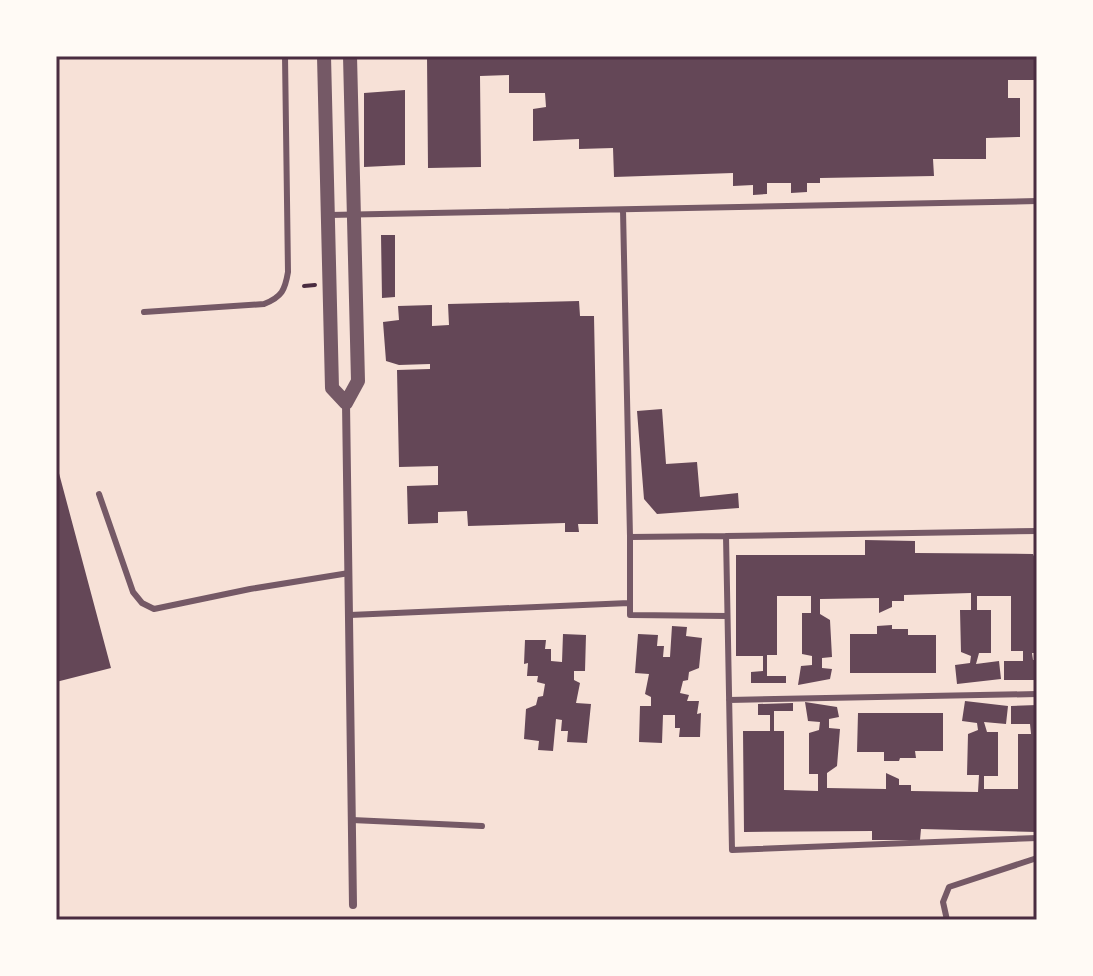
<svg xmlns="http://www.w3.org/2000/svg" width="1093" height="976" font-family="'Roboto Serif',serif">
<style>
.building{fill:#644757}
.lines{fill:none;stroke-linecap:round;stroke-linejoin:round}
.path{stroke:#4a2c40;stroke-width:4}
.service{stroke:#755966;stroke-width:6}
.minor{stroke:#755966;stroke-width:8}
.tertiary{stroke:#755966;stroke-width:14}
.neatline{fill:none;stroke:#4a2c40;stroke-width:3}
</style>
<rect width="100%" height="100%" fill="#f7e1d7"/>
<path class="building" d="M427,56H1037V80H1008V98H1020V137L986,138V159H933L934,176L820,178V183H807V192L791,193V183H767V194L753,195V185L733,186V173L614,177L613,148L579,149V139L533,141V109L546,107L545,93H509V75L480,76L481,167L428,168Z
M405,90V165L364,167V93Z
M381,235H395V297L382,298Z
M579,301L580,316H594L598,524H578L579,532H565V523L468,526L467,511L438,512V523L408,524L407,486L438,485V466L399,467L397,370L430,369V364L399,365L386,361L383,322L399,320L398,306L432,305V326L449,325L448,304Z
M662,409L666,464L697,462L700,497L738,493L739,508L657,514L644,499L637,411Z
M56,462L111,668L56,682Z
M865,540L915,541V553L1033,554L1037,563V653H1032L1033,660H1037V680H1004V661H1023V651H1011V596H977V610H991V653H979L976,664L999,661L1001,679L957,684L955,665L970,663L971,656L961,652L960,610H971V593L904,595V601H892V607L879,613V598L820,599V614L830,620L832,657L822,658V668L832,669L830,679L798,685L801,666L812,665V656L802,654V613H811V596H777V655H767V676H786V683H751V672L763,671V656H736V555H865Z
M892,625V629H908V635H936V673H850V634H877V626Z
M672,626L687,627L686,636L702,638L699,668L689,672L688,680L683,681L680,693L689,695L687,701H699L697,714L701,713L700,737H679L680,728H675V715H663L662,743L639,742L640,706H651V697L645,694L649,674L635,673L638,634L658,635L657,646H664L663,657H670Z
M563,634L586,635L585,671H574V680L580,683L576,703L591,704L587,743L567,742L568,731H561L562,720L556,719L553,751L538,750L539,741L524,739L526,709L536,705L538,697L543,696L545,684L537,682L538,676H527L528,663L524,664L525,640H546L545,649H551V661L562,662Z
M965,701L1008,706L1006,724L984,722L987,732H998V776H984V789H1018V734H1031L1030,724H1011V706L1037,705V832L921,829L920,840H872V831L744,832L743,731H770V715H758V704L793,703V711H774V731H784V790L818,791V774H809V733L819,730L820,722L808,721L805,702L837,707L839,717L829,719V728L840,729L837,766L827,773V788L886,789V773L899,779V785H911V791L978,792L979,775H967L968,734L978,730L977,723L962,721Z
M858,713H943V751H915L916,758H900L899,761H884V752H857Z"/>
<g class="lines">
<path class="path" d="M304,286L315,285"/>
<path class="service" d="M623,210L630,537L726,536L732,850L1037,838
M329,215L1037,201
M144,312L264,304C282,297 285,290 288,272L285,56
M99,494L133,592L142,603L154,609L250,589L349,573
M726,536L1037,531
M630,537V615L727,616
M350,615L629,603
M729,700L1037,694
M352,820L482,826
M947,920L943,902L949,887L1037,858"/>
<path class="minor" d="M346,403L353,905"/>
<path class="tertiary" d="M324,56L332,388L346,403L358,381L350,56"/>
</g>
<rect width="1093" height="976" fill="none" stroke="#fffaf5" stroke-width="116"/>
<rect x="58" y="58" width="977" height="860" class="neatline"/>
</svg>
